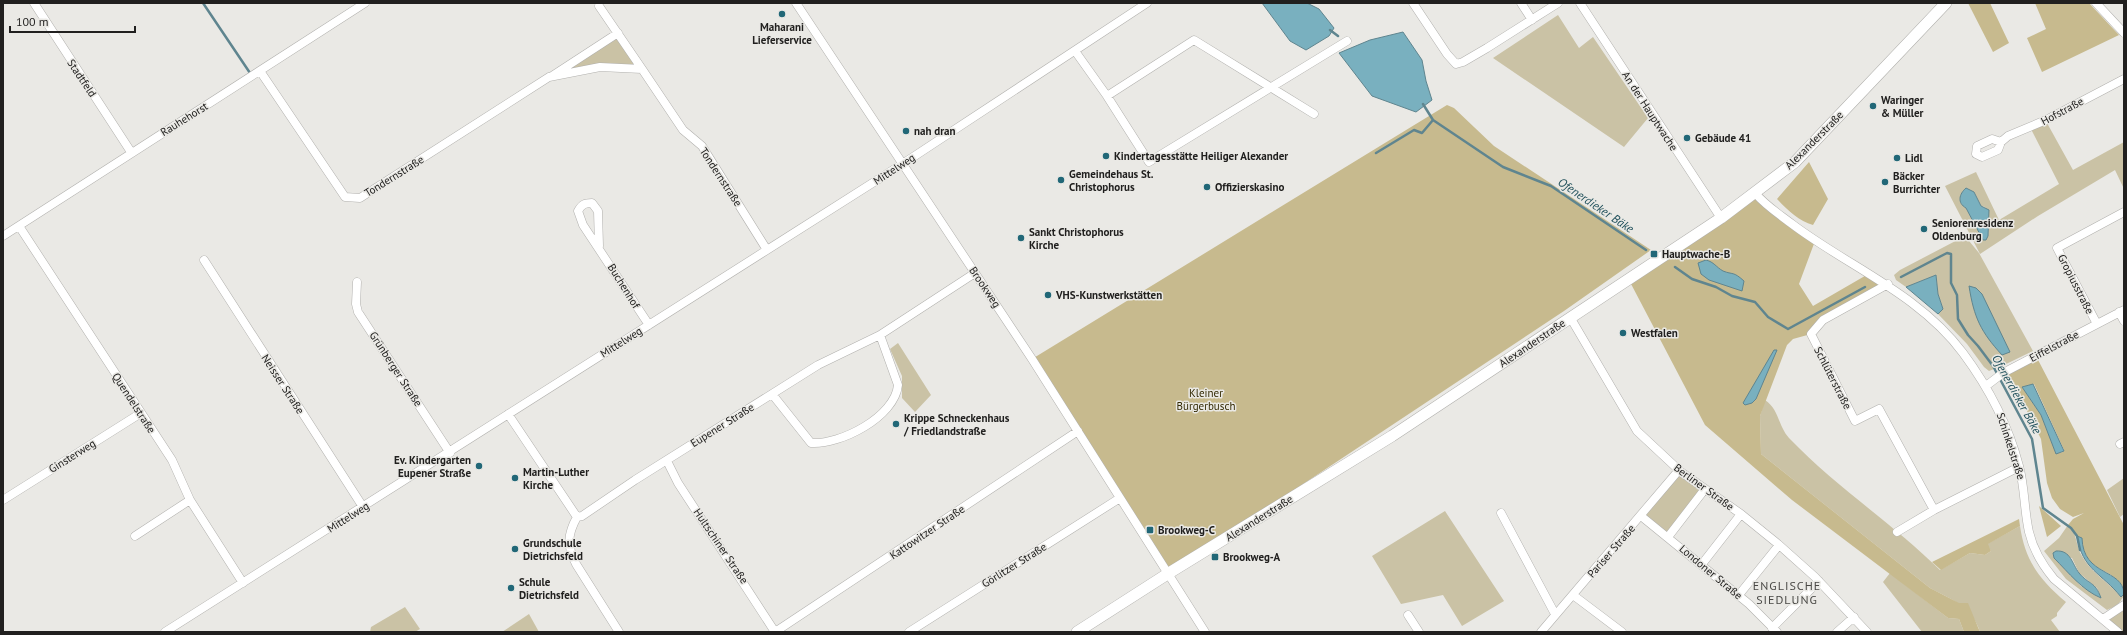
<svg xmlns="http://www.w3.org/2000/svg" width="2127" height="635" font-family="'PT Sans',sans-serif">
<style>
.green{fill:#cac2a5;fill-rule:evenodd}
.forest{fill:#c7ba8e;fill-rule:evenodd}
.water{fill:#79b0bf;stroke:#5f858f}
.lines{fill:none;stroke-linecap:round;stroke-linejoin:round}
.stream{stroke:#5f858f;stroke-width:2.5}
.street-casing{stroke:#b1b0ad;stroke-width:9}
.secondary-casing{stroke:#b1b0ad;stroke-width:12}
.street{stroke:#fff;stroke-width:8}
.secondary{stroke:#fff;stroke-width:11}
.poi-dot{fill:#216777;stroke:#eae9e5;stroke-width:1.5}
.labels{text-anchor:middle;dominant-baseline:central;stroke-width:3;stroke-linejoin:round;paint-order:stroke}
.poi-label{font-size:11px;font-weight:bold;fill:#21201f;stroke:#eae9e5;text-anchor:start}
.street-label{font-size:11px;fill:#21201f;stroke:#eae9e5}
.park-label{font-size:11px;fill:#332a04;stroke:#eae9e5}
.water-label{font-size:12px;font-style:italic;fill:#1f4f5a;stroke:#eae9e5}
.neighbourhood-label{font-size:12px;letter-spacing:1px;fill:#494845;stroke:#eae9e5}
</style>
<rect width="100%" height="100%" fill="#eae9e5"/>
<path class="green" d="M1558,15L1579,48L1593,37L1648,118L1624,147L1493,58Z
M618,33L642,69L620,67L549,77Z
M2047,123L2073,170L2124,142V189L2115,170L2038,216L1980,254L1945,186L1976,172L1999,220L2059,184L2031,129ZM1974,192L1981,206L1985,207L1989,220L1988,236L1983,240L1966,208Z
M1965,236L1979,253L2033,351L2004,365L1996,358L2001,366L1989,371L1984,367L1967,344L1938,314L1943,309L1938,294L1936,275L1906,287L1896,280L1894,275L1900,270Z
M898,343L931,395L915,412L902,398V376L890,349Z
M1765,400C1779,409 1778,426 1789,438C1835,486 1893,524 1940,570L1970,553L1985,555L1991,551L1987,544L2020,526C2025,561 2040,580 2066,602L2057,613V616L2051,620L2060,632H1980C1972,606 1952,600 1930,588L1761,454L1760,416Z
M1681,472L1705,489L1668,537L1641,516Z
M2124,478V514L2120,517L2107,490Z
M1445,511L1504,601L1462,626L1443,595L1401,604L1372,556Z
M2068,525C2078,534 2075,545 2082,556C2091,573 2109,582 2121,597L2124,595C2120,604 2116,606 2107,610L2066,579L2044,551L2059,538ZM2053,554L2072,558L2079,573L2097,588L2101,598L2081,586L2054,558Z
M1890,573L1948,618L1959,619L1964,632H1922L1883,582Z
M2124,605V632H2118L2103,619Z
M405,607L420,629L415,632H370L371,627Z
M529,614L539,632H502Z"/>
<path class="forest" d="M1968,3H1990L2009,43L1993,52Z
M2035,3H2089L2119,35L2042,72L2027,38L2046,29Z
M1447,105L1454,108L1494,146L1651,250L1564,311L1169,573L1032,359Z
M1809,162L1828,199L1813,225C1799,221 1787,210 1777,199Z
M1755,193L1815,241L1799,284L1813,306L1870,273L1888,284L1822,321L1811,334L1793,339L1787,345L1760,416L1761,454L1930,588L1959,603H1968L1980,632H1964L1959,619L1948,618L1792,500L1705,425L1630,282Z
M2036,356L2124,525V591C2116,565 2083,576 2082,538L2077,536L2068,525L2073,519L2084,513L2073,517L2060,509L2052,498L2047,483L2041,439L2007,371ZM2034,384L2064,450L2063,452L2056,453L2041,415L2022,387Z
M2039,506L2061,526L2047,537Z
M2019,519L2020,526L1988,544L1991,551L1985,555L1970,553L1941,570L1932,562Z"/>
<path class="water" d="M1262,3H1307L1319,9L1334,28L1329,36L1306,50L1290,41Z
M1403,32L1422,60L1426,81L1432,100L1416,112L1372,96L1339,53L1370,40Z
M1966,188L1974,192L1981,206L1989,210L1988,236L1986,240H1983L1966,208C1957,203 1959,194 1966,188Z
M1706,260C1714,262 1716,267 1723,271C1733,275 1733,271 1744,281L1742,291L1709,280L1701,274L1698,263Z
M1936,275L1938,294L1943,309L1938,314L1906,287Z
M1969,286L1976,288L1982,294L2010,352L2002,355C1981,332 1974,318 1969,286Z
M1774,350H1777L1756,399L1752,403L1745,405L1743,403Z
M2033,384L2064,451L2056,454L2041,415L2022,387Z
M2077,536L2082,538C2083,577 2123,568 2124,594L2121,597C2102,573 2082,570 2077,536Z
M2056,551C2071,550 2072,564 2079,573C2089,585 2095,581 2101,598C2082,590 2069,573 2054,558L2053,553Z"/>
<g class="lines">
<path class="stream" d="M203,3L250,73
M1330,30L1338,36
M1423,104L1433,120L1503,167L1551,186L1646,250
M1376,153L1414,130L1422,133L1433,120
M1675,267L1692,279L1716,287L1732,296L1755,302L1768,317L1788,329L1865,287
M1901,277L1947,253L1951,254V283L1957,295L1958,319L1968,335L1978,346L1993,366L2032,439L2043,508L2071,528L2077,536L2080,550"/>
<defs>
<path id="street" d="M34,3L131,152
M796,3L1032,359L1205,632
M1413,3L1447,54L1456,64L1463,62L1487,48L1558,3
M1521,3L1532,20
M1580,3L1721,218
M2096,3L2124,33
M599,6L642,69
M1075,51L1107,96L1149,162L1347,41
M260,71L345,197L360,198L549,77L600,67L642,69L683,130L702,146L767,250
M552,76L618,33
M1107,96L1194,40L1314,114
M2001,142L1992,139L1977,146L1976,154L1982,157L1998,150L2001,142L2008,136L2046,120L2124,79
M1755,193C1766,206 1779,214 1792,224C1849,267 1919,294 1963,353C1989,388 2008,424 2019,466C2025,488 2024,510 2029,532C2033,549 2043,566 2054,579L2118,632
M19,226L172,460L190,500L243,583
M3,236L365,3
M599,246L598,211L592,203C585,203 582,204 578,211L583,225L649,325
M204,260L363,507
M357,282L356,304L358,312L450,453
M1888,284L1823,320L1811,334L1855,421L1879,409L1934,510L2019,467
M2119,312L2124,321
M1570,317L1637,431L1681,472L1741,514L1778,544L1815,577L1867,632
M2097,324L2057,248L2124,212
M1986,386L2003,373L2124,310
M772,394L811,443C840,445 895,417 898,385L880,335
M508,414L577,517
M2120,444L2124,442
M667,461L678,483L775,632
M3,500L141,413
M1501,513L1555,614
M1641,516L1749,604L1777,632
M577,517L582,516L635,480L818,365L880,335L975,273
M577,517C567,535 567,546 576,564L619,632
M1897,532L1934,510
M135,536L190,500
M1668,537L1705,489
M1702,564L1741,514
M1573,595L1622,632
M1738,596L1779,545
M1408,615L1419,632
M2103,619L2124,605
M1772,628L1819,581
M165,632L904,163L1147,3
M775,632L1078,431
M909,632L1120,498
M1541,632L1679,470
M1837,632L1854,617"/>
<path id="secondary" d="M1077,632L1169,573L1392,436L1721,218L1795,162L1946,3"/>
</defs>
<use href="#street" class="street-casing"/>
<use href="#secondary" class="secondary-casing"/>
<use href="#street" class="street"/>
<use href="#secondary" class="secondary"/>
</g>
<g class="poi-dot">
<circle cx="782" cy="14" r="4"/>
<circle cx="1873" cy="106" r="4"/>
<circle cx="906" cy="131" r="4"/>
<circle cx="1687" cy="138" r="4"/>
<circle cx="1106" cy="156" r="4"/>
<circle cx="1897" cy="158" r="4"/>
<circle cx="1061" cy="180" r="4"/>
<circle cx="1885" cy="182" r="4"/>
<circle cx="1207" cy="187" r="4"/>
<circle cx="1924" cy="229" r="4"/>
<circle cx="1021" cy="238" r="4"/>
<rect x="1650" y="250" width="8" height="8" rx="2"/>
<circle cx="1048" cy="295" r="4"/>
<circle cx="1623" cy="333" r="4"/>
<circle cx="896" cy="424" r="4"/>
<circle cx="479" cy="466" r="4"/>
<circle cx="515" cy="478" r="4"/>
<rect x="1146" y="526" width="8" height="8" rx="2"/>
<circle cx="515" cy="549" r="4"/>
<rect x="1211" y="553" width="8" height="8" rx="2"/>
<circle cx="511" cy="588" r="4"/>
</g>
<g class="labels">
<g class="poi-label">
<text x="782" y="27" text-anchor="middle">Maharani<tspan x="782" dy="13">Lieferservice</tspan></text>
<text x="1881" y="100">Waringer<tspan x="1881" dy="13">&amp; Müller</tspan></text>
<text x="914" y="131">nah dran</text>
<text x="1695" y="138">Gebäude 41</text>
<text x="1114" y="156">Kindertagesstätte Heiliger Alexander</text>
<text x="1905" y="158">Lidl</text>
<text x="1069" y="174">Gemeindehaus St.<tspan x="1069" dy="13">Christophorus</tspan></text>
<text x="1893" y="176">Bäcker<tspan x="1893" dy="13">Burrichter</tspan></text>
<text x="1215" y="187">Offizierskasino</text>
<text x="1932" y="223">Seniorenresidenz<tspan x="1932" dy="13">Oldenburg</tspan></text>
<text x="1029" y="232">Sankt Christophorus<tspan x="1029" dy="13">Kirche</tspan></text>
<text x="1662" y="254">Hauptwache-B</text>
<text x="1056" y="295">VHS-Kunstwerkstätten</text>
<text x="1631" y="333">Westfalen</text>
<text x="904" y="418">Krippe Schneckenhaus<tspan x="904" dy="13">/ Friedlandstraße</tspan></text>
<text x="471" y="460" text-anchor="end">Ev. Kindergarten<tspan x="471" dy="13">Eupener Straße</tspan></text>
<text x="523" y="472">Martin-Luther<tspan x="523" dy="13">Kirche</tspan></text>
<text x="1158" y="530">Brookweg-C</text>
<text x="523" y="543">Grundschule<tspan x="523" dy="13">Dietrichsfeld</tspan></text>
<text x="1223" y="557">Brookweg-A</text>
<text x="519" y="582">Schule<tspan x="519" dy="13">Dietrichsfeld</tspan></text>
</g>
<g class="street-label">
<text transform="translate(82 78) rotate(56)">Stadtfeld</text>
<text transform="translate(1650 111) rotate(57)">An der Hauptwache</text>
<text transform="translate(2062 111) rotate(-28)">Hofstraße</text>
<text transform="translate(184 119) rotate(-32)">Rauhehorst</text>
<text transform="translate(1814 140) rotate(-45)">Alexanderstraße</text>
<text transform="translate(894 169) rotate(-33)">Mittelweg</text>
<text transform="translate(394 176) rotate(-32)">Tondernstraße</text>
<text transform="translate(721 177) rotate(57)">Tondernstraße</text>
<text transform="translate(2076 284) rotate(63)">Gropiusstraße</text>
<text transform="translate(624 286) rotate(58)">Buchenhof</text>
<text transform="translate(985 287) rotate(56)">Brookweg</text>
<text transform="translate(621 342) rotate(-32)">Mittelweg</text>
<text transform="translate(1532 343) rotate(-34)">Alexanderstraße</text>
<text transform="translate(2054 346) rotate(-28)">Eiffelstraße</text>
<text transform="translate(396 369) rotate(57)">Grünberger Straße</text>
<text transform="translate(1833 378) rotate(63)">Schlüterstraße</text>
<text transform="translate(283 384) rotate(57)">Neisser Straße</text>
<text transform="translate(134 403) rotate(57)">Quendelstraße</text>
<text transform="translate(722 425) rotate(-32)">Eupener Straße</text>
<text transform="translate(2011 446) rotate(72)">Schinkelstraße</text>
<text transform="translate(72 456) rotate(-32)">Ginsterweg</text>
<text transform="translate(1704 487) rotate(36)">Berliner Straße</text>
<text transform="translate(348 517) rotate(-32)">Mittelweg</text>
<text transform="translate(1259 518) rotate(-32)">Alexanderstraße</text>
<text transform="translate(927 532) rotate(-34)">Kattowitzer Straße</text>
<text transform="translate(721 546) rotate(56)">Hultschiner Straße</text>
<text transform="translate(1611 551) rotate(-49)">Pariser Straße</text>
<text transform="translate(1014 565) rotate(-32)">Görlitzer Straße</text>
<text transform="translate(1711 572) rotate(40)">Londoner Straße</text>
</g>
<g class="park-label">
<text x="1206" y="393">Kleiner<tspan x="1206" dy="13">Bürgerbusch</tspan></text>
</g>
<g class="water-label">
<text transform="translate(1596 205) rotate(34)">Ofenerdieker Bäke</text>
<text transform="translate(2017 394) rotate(61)">Ofenerdieker Bäke</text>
</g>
<g class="neighbourhood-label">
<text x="1787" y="585">ENGLISCHE<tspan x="1787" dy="14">SIEDLUNG</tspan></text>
</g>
</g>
<rect width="2127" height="635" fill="none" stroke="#21201f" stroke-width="8"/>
<path d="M10 26v6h125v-6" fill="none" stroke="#21201f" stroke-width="2"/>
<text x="16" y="26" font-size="12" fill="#21201f" stroke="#eae9e5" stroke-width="3" paint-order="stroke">100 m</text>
</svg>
